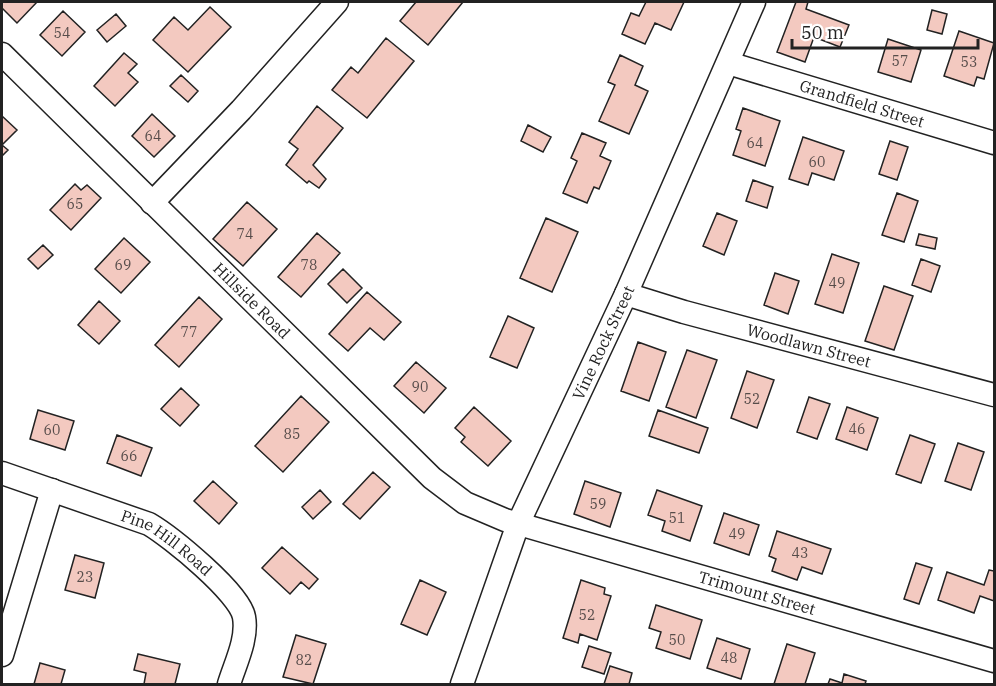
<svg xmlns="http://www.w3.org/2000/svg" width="996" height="686" font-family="'IBM Plex Serif',serif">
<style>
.building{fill:#f3c9c0;stroke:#222;stroke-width:1.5}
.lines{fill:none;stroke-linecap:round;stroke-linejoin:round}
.minor-casing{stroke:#222;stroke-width:25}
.minor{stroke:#fff;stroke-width:22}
.labels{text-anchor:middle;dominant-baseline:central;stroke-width:4.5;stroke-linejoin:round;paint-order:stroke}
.number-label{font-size:14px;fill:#564c4a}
.street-label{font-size:16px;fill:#222;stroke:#fff}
</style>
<rect width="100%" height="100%" fill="#fff"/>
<path class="building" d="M2,2H37L17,23L2,8Z
M416,2H463L428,45L400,21Z
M646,2H684L671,30L655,23L645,44L622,34L631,13L639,16Z
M796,2H808L806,9L849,25L840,47L814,37L805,62L777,52Z
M210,7L231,27L188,72L153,40L174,17L188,30Z
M932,10L947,14L942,34L927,30Z
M63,11L85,32L62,56L40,35Z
M116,14L126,26L107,42L97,30Z
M959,31L994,43L984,79L977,77L974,86L944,76Z
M386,38L414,61L367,118L332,90L351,67L358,73Z
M888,39L921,50L911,82L878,72Z
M124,53L137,64L128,73L138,82L115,106L94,86Z
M620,55L643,66L635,85L648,91L629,134L599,121L615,85L608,82Z
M181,75L198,91L188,102L170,86Z
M317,106L343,128L313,165L326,179L319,188L309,181L307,183L286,165L298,149L289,142Z
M743,108L780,121L765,166L733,155L741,131L736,129Z
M152,114L175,136L154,157L132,136Z
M2,116L17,130L2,145L8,150L2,156Z
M528,125L551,137L543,152L521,141Z
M582,133L606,143L600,156L611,161L599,189L594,187L587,203L563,193L577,161L571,158Z
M803,137L844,151L834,180L812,173L808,185L789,179Z
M890,141L908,147L897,180L879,174Z
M753,180L773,187L767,208L746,201Z
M75,184L81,190L87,185L101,198L71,230L50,210Z
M897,193L918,201L904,242L882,235Z
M247,202L277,229L243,266L213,239Z
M717,213L737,221L724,255L703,246Z
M546,218L578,232L552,292L520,278Z
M317,233L340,253L301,297L278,277Z
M919,234L937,238L935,249L916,245Z
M124,238L150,262L121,293L95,269Z
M43,245L53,255L38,269L28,259Z
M832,254L859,263L843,313L815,304Z
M921,259L940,266L931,292L912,285Z
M343,269L362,288L347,303L328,284Z
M775,273L799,281L788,314L764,305Z
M884,286L913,296L894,350L865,341Z
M367,292L401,322L384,340L370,328L348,351L329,334Z
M199,297L222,319L179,367L155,345Z
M99,301L120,321L99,344L78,325Z
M508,316L534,328L517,368L490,357Z
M638,342L666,352L649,401L621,391Z
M687,350L717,360L696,418L666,407Z
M416,362L446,388L424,413L394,386Z
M747,371L774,380L757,428L731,418Z
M181,388L199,405L180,426L161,409Z
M301,396L329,422L283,472L255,446Z
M809,397L830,404L817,439L797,432Z
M474,407L511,441L488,466L461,442L465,437L455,428Z
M847,407L878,418L867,450L836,439Z
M38,410L74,421L65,450L30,439Z
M658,410L708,428L699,453L649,436Z
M117,435L152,448L141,476L107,463Z
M910,435L935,444L921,483L896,474Z
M958,443L984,452L971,490L945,481Z
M373,472L390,487L360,519L343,504Z
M213,481L237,503L219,524L194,501Z
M585,481L621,493L610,527L574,514Z
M320,490L331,502L313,519L302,507Z
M657,490L702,506L690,541L662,531L665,521L648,515Z
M724,513L759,525L749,555L714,543Z
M777,531L831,549L822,574L802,567L797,580L772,571L776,559L769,556Z
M282,547L318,579L309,589L301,582L290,594L262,568Z
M75,555L104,563L95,598L65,590Z
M916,563L932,568L919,604L904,599Z
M989,570L994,571V601L980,596L974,613L938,600L947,572L984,585Z
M420,580L446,592L427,635L401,624Z
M581,580L605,588L604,594L611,596L597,640L580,634L578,643L563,638Z
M656,605L702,620L690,659L656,648L661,632L649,628Z
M296,635L326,644L313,684L283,677Z
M717,638L750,649L741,679L707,668Z
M787,644L815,653L805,684H774Z
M589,646L611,653L604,674L582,667Z
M138,654L180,664L175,684H144L146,673L134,670Z
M40,663L65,670L61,684H34Z
M610,666L632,673L629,684H604Z
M844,674L866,681L865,684H828L830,679L842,683Z"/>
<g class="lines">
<defs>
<g id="minor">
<path id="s1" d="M2,54L432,478L465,503L505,520L994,661"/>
<path id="s2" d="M728,63L994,143"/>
<path d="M152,203L241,110L337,2"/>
<path id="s3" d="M626,294L684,312L994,395"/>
<path id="s4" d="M2,473L149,524C171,537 240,593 244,617C248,639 235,664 229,684"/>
<path d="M2,655L52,490"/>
<path id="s5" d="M462,684L518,524L626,294L754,2"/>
</g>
</defs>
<use href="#minor" class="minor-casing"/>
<use href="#minor" class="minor"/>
</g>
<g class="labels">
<g class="number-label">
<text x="62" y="33">54</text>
<text x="900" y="61">57</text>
<text x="969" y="62">53</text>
<text x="153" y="136">64</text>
<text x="755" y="143">64</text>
<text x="817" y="162">60</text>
<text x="75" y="204">65</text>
<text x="245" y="234">74</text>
<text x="123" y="265">69</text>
<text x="309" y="265">78</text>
<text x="837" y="283">49</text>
<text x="189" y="332">77</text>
<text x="420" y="387">90</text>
<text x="752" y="399">52</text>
<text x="857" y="429">46</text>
<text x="52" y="430">60</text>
<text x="292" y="434">85</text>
<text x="129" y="456">66</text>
<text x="598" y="504">59</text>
<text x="677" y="518">51</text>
<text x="737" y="534">49</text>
<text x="800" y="553">43</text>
<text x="85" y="577">23</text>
<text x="587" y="615">52</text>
<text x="677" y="640">50</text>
<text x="729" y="658">48</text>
<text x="304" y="660">82</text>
</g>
<g class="street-label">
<text stroke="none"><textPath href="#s2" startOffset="140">Grandfield Street</textPath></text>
<text stroke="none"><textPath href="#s1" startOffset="351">Hillside Road</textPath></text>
<text stroke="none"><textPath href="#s5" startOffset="370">Vine Rock Street</textPath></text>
<text stroke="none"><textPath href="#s3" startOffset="190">Woodlawn Street</textPath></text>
<text stroke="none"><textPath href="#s4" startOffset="180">Pine Hill Road</textPath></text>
<text stroke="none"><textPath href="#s1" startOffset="951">Trimount Street</textPath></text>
</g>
</g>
<rect width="996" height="686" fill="none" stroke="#222222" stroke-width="6"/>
<path d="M792 39v9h186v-9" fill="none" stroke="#222222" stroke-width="3"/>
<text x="801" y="39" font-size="18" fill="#222222" stroke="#ffffff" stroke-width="4.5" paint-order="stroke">50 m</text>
</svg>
